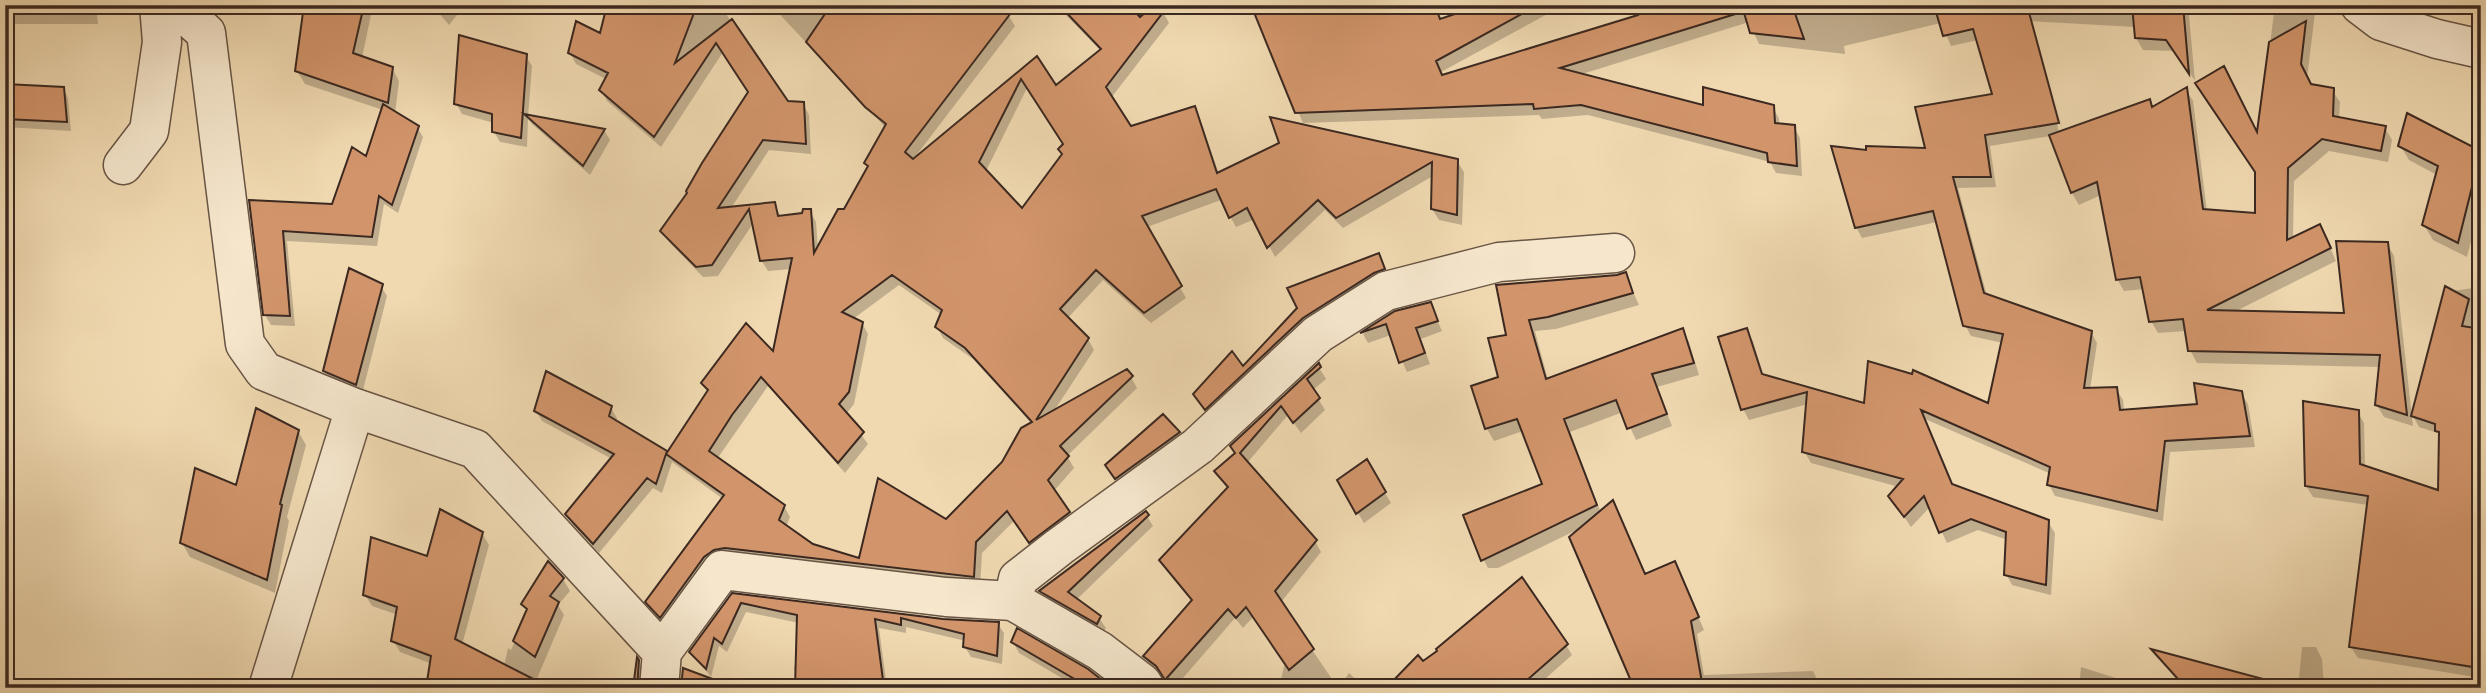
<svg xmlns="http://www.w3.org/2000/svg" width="2486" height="693" font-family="'Libre Bodoni',serif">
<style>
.shadow{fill:#0003;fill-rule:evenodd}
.building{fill:#d2956b;stroke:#3b2921;stroke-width:2;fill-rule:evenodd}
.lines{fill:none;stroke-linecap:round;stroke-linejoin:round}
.minor-casing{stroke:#685545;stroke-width:41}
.minor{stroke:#f5e6cc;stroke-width:38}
</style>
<rect width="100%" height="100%" fill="#f0d9b1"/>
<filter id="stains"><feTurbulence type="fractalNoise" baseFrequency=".00286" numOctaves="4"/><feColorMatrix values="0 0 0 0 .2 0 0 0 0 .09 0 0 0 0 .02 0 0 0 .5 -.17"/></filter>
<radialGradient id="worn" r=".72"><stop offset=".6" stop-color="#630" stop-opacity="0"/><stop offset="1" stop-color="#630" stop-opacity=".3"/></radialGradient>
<path class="shadow" d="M5,5H96L98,24H5Z
M306,5H373L362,58L392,68L399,81L395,114L417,127L423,137L398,213L384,204L377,246L287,241L295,326L271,325L265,315L251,202L333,206L367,158L383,110L305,84L297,71Z
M432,5H465L449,25Z
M608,5H720L787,103L803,104L809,115L811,154L769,150L731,208L774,204L781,217L803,215L810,211L816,222L818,249L846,210L869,168L886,128L771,5H1002L1015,26L915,157L1037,59L1056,88L1101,51L1056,5H1144L1135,15L1139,20L1163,12L1169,23L1111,98L1131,128L1194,108L1200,119L1219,174L1282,143L1457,161L1464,172L1462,225L1439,220L1432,209L1433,176L1343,228L1325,210L1275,257L1255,219L1236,227L1221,200L1147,227L1186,298L1151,323L1103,280L1067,319L1088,339L1094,350L1054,411L1131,377L1137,388L1067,456L1074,468L1054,491L1075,523L1036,552L1014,521L982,553L980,587L732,559L667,627L647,602L723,499L672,462L662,493L653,488L599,553L573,525L567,515L612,459L542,421L536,411L611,408L617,418L616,422L668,455L708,392L703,383L774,355L792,269L768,271L761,260L754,222L718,276L703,277L669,242L662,231L689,193L750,92L723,52L661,147L607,101L601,90L606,79L576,64L570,53L601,35ZM1027,88L1064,145V155L1022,211L986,171ZM899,285L942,315L937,327L943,338L973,359L1032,424L1003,463L946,521L861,560L812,546L786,527L790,517L784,506L717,459L768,386L845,473L868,444L846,414L854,404L868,334L862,323L853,319Z
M1253,5H1436L1441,20L1488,5H1564L1441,72L1443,77L1677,5H2006L2041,61L2059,132L2063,131L2048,72L2063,132L2149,102L2153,108L2186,90L2193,101L2207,211L2256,215L2258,137L2275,5H2316L2307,78L2311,86L2332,90L2340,102L2339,119L2385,128L2392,140L2388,162L2329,151L2294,181L2293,239L2326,238L2336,261L2234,312L2346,315L2387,243L2394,256L2413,426L2384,417L2376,404L2380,367L2197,363L2190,350L2186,331L2158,333L2151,321L2144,289L2124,291L2117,279L2101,195L2079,205L2072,193L2051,136L1990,146L1996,187L1958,188L1987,296L2091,332L2097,343L2090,390L2116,389L2123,400L2124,411L2199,406L2241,393L2248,404L2255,447L2170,452L2163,521L2055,496L2049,485L2051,474L1925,419L1953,487L2048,522L2055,533L2051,595L2012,585L2006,574L2008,540L1978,530L1947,543L1930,507L1911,527L1890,496L1899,487L1811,463L1804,451L1808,404L1749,420L1743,409L1746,330L1753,341L1764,377L1866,405L1990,406L2003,343L1971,336L1965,325L1937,222L1862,238L1856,227L1868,151L1928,150L1994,95L1978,40L1951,46L1941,23L1844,46L1845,54L1759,44L1749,22L1579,75L1704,107H1772L1779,118V125L1794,127L1800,138L1802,176L1776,173L1770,162L1588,115L1542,119L1539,115L1303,123Z
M2019,5H2188L2195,81L2175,51L2143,50L2136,38L2135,27L2026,21Z
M2392,5H2422L2416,16Z
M2478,5H2481V35L2477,34L2472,24Z
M525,55L532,66L528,117L604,130L610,140L590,175L532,124L528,119L527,147L500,142L494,132V123L462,114L456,103Z
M5,86L63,88L68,98L71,131L5,127Z
M2408,115L2481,153V203L2467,257L2433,240L2424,225L2437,175L2409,160L2400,145Z
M1378,255L1388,277L1210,417L1200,402L1243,368L1299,309Z
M1625,274L1639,305L1556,329L1535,331L1548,380L1682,330L1689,342L1699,375L1657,387L1672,426L1636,440L1623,412L1570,432L1601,513L1613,503L1646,576H1681L1704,630L1697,634L1704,675L1813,671L1821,688H1636L1581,528L1498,568H1488L1481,555L1544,485L1523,431L1494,441L1487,429L1473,387L1501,378L1508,336L1498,287L1617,277Z
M381,286L387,296L362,394L330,381L324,371Z
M2481,287V678L2358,658L2351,647L2368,505L2313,497L2306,486L2357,411L2364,423L2365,467L2440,493V437L2438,433L2419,427L2413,416L2445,292Z
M1430,304L1442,331L1421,339L1430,364L1407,372L1391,335L1368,343L1363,334L1395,313Z
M1318,366L1326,379L1313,390L1325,410L1301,433L1288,415L1247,463L1315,541L1321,552L1278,606L1254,616L1243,628L1235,618L1183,678L1209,688H1168L1166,680L1151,667L1145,656L1193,602L1161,560L1228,489L1216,471L1237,454L1233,446Z
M1163,416L1179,433L1185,443L1122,488L1113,476Z
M298,431L306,445L287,517L289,521L275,593L190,557L182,543Z
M1366,461L1391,503L1364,523L1339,481Z
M1147,516L1153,526L1076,600L1099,618L1106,628L1103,633L1047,601L1041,591Z
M482,533L489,545L462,645L504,666L508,648L511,650L528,612L523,604L548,564L563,579L570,591L558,605L564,615L533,688L432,664L400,652L393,640L398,615L372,606L365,595L428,558Z
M733,595L943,620L998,624L1004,633L1002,664L971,657L965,647L966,641L906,627V633L879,628L887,688H797L794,666H797L799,623L746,612L727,652L719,646L711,677L692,652Z
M1294,623L1338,688H1279Z
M1013,642L1108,688H1079L1019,653Z
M1566,645L1572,655L1535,688H1389L1423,663Z
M2302,647H2316L2322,659L2324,688H2298Z
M2154,652L2223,688H2185Z
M638,661L644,671L642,688H635Z
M2081,667L2125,681L2129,688H2079Z
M1349,673L1365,688H1339Z"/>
<path class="building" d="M304,5H364L353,53L393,67L388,103L295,71Z
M607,5H697L675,63L732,19L788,101L804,102L806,144L763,140L718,208L775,202L778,216L802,213L803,209H811L814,253L838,209H844L868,166L864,163L886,124L865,107L806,42L831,5H1017L905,152L913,159L1037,56L1056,85L1101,49L1059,5H1129L1140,17L1154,5H1158L1164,11L1106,87L1131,126L1195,106L1217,173L1279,143L1270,117L1458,159L1457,215L1431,209L1432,162L1336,218L1318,200L1267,248L1247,208L1229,218L1216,189L1142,216L1182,286L1144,313L1096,270L1060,309L1089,338L1036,420L1127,369L1133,376L1060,446L1069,456L1048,480L1070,512L1029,543L1007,511L976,542L974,577L725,548L714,550L704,557L660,618L645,602L724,495L666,454L708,390L701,383L746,323L773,351L792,258L760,261L749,209L712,265L696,267L660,231L687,193L686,191L702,163L748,92L716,43L654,137L599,90L608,73L568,53L576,21L600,33ZM1021,79L1063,144L1058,149L1062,154L1022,208L979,162ZM892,275L942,310L935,327L965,348L1032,422L1021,428L1002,462L946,519L878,478L859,558L813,544L779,520L785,505L709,451L732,415L761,377L838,463L864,432L839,404L849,392L863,322L842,312Z
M1251,5H1435L1440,19L1482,5H1538L1436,61L1442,75L1638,15L1635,5H1792L1804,39L1750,33L1742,6V12L1560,68L1703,105V87L1774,105L1775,123L1795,125L1797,166L1768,162L1767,153L1581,105L1534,109L1533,104L1295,113Z
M1934,5H2027L2059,123L1985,135L1991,177H1953L1984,293L2092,331L2084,388L2117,387L2120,410L2197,404L2194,383L2242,391L2250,436L2165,441L2157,511L2047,485L2050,467L1921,410L1952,484L2049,520L2046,585L2004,575L2006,532L1971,519L1939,533L1924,496L1904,517L1888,496L1903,479L1802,452L1807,392L1741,410L1718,337L1747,328L1762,374L1864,403L1868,361L1912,374L1913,370L1988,403L2003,334L1963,326L1933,211L1855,228L1831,146L1866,150V146L1925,148L1915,107L1992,94L1973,29L1943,36Z
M2132,5H2183L2189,74L2166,40L2135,38Z
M2306,21L2301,64L2311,84L2334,88L2333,116L2386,126L2381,151L2322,139L2288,168L2287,240L2320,224L2331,248L2207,310L2344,313L2336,241L2388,242L2407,415L2375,405L2380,355L2188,351L2183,319L2149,322L2140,277L2116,280L2097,182L2071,193L2049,135L2150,99L2152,107L2187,87L2203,209L2255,213V172L2195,83L2224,66L2257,132L2269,42Z
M459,35L527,54L521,138L492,132V114L454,104Z
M5,84L64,87L67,122L5,119Z
M383,104L419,126L392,205L379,196L372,237L283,231L290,316L263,315L249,200L332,204L352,147L366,156Z
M2407,113L2481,151L2458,243L2422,225L2438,166L2398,146Z
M524,114L605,129L583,166Z
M1379,253L1385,269L1374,273L1303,318L1205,410L1193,394L1232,351L1243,366L1297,308L1287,288Z
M349,268L383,284L356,385L323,371Z
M1626,272L1633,293L1548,317L1529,320L1546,379L1683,328L1694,363L1652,374L1667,414L1627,429L1616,400L1564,419L1597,505L1481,561L1463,515L1542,484L1517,419L1485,429L1471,386L1498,377L1488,338L1506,335L1496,285L1617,275Z
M2445,286L2469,299L2462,326L2481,329V627H2478L2479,668L2349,647L2368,496L2305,486L2303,401L2359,410L2360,464L2438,490L2439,432L2435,431V424L2411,416Z
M1431,302L1438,321L1416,328L1425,353L1399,363L1386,324L1360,333L1395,311Z
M1319,363L1321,367L1307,379L1320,398L1293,423L1281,406L1240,453L1317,540L1275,591L1314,649L1289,670L1246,607L1236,618L1228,609L1165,680L1156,666L1143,656L1192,600L1159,560L1228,487L1214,471L1235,453L1230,446Z
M546,371L612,406L609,416L667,451L656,484L647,478L593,544L565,514L614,454L534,411Z
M256,408L299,430L280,504L282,505L267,580L180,543L195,468L236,485Z
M1163,414L1180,432L1115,479L1105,465Z
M1367,459L1386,492L1356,514L1337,480Z
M1613,500L1645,574L1675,561L1699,617L1691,621L1703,688H1634L1569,537Z
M440,509L483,532L455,639L551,688H426L431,656L391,641L397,607L363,595L371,537L427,556Z
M1146,511L1149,515L1068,592L1101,616L1097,624L1039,591Z
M548,561L564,578L550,596L559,602L535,657L513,641L527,609L521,604Z
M1522,577L1568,644L1518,688H1386L1418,655L1423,661L1437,651L1436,649Z
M732,593L943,619L999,622L997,656L963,647L964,634L901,618V625L875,619L884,688H795L797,615L741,603L722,644L714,638L706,669L689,652Z
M1017,628L1088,669L1112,688H1090L1011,642Z
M2151,649L2263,679L2262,688H2186Z
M637,657L639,660L637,688H633Z
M683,668L726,684V688H681Z"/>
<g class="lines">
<defs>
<path id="minor" d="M175,5L206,33L245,344L264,371L355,408L475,449L662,652
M2360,5L2381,21L2437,39L2481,49
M123,165L149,131L162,42L159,5
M1013,601L1018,579L1059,547L1198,446L1318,334L1386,291L1499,262L1615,253
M268,688L355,408
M659,688L662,652L722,570L946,597L1013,601L1100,651L1142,683L1145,688"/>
</defs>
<use href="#minor" class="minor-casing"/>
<use href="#minor" class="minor"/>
</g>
<rect width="2486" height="693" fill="none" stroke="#f0d9b1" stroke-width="28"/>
<rect x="7" y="7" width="2472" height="679" fill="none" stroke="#3b2921" stroke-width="3.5"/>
<rect x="14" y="14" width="2458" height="665" fill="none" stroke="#3b2921" stroke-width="2"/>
<rect width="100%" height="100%" filter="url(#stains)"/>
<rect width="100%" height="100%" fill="url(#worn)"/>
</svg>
